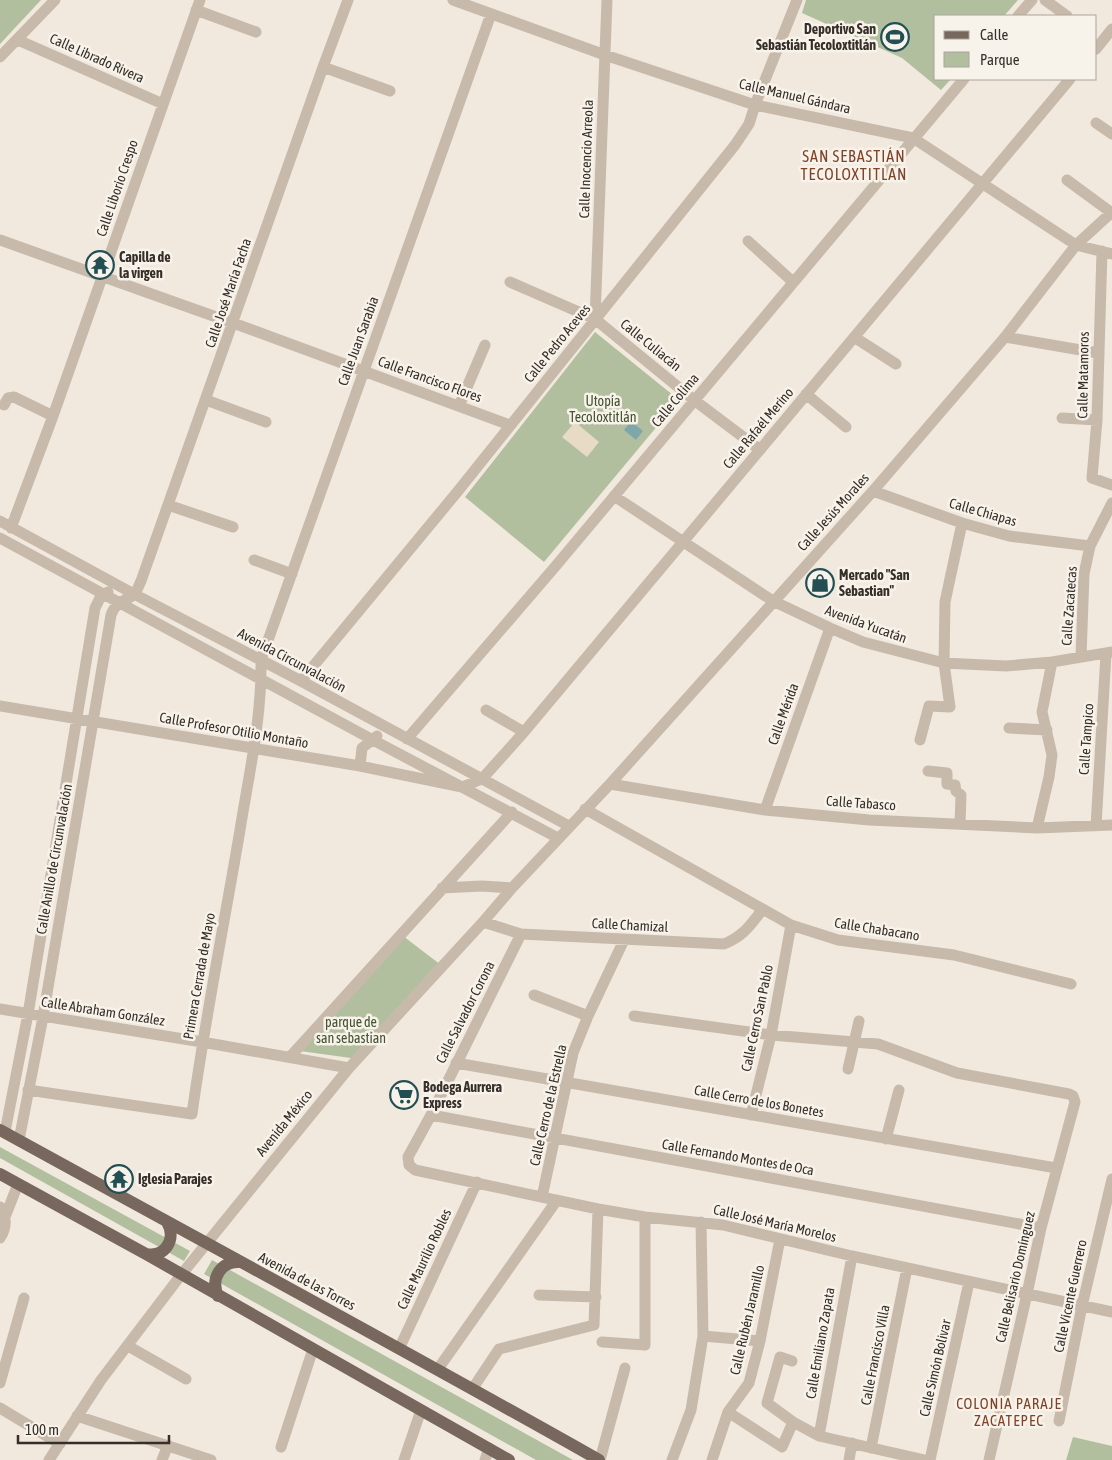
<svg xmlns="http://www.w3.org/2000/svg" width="1112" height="1460" font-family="'Asap Condensed',sans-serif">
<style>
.green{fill:#b2bf9f}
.plaza{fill:#e7dbc6}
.water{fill:#7fa7ab}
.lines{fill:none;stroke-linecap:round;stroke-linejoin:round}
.minor{stroke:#c8baab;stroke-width:11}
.major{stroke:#77675c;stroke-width:12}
.labels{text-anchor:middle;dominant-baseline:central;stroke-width:5;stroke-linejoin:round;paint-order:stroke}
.poi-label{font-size:14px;font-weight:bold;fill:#362e29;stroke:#f8f3ea;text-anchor:start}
.street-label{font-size:14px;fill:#362e29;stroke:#f8f3ea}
.park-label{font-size:14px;fill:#43522f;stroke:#f8f3ea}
.neighbourhood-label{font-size:15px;letter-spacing:1px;fill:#7f4329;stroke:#f8f3ea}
.quarter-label{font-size:16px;letter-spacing:1px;fill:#7f4329;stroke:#f8f3ea}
</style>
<rect width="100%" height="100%" fill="#f1e9de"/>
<path class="green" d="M0,0H41L0,44Z
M806,0H1018L1004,16H936V79H951L941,90L902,58L802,13Z
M595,332L679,400L544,562L465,497Z
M403,936L441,965L358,1059L300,1051Z
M0,1147L190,1251L184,1261L0,1158Z
M212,1260L573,1460H536L204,1274Z
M1073,1437L1112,1446V1460H1066Z"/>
<path class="plaza" d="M575,422L599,442L587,457L562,437Z"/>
<path class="water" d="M631,421L643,431L636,440L624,430Z"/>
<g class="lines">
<path class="minor" d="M453,0L605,55L755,105L913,138L1076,245L1112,254
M1045,0L1067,16
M196,10L256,32
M1018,16L1032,0
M18,40L163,104
M1096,49L1112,29
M0,57L55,0
M323,67L390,91
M1096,123L1112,134
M1067,180L1112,213
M0,240L233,323L510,425
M748,241L793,282
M1102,251L1097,420L1092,478L1112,485
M510,282L595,319L694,400L759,449
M595,319L607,0
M854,337L896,364
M1005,337L1098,353
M806,394L846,427
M206,400L266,422
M4,405L8,398L14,397L53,416
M459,406L485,345
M1062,418L1097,420
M873,491L962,523L1009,536L1090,546
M614,496L773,601L830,628L863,642L944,663L1006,666L1052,662L1112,652
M168,505L233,527
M0,521L134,594L301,681L569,826
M11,528L53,416L200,0
M0,538L373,740L558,838
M254,560L292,574
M1081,657L1084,574L1090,546L1112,503
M301,681L458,491L735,145L749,124L755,105L797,0
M0,706L360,766L462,787L482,779L524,732L1070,79
M486,710L524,732
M1009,728L1047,730
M407,739L554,568L964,79
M920,740L929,706L950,707L944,663L945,602L962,523
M360,766L362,748L377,736
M928,771L947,773V784L955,785L956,791L961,795L960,824
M610,784L765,810L869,820L1037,828L1112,825
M585,809L791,925L838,940L954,955L1071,984
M765,810L830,628
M1096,826L1106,654
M1037,828L1049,777L1052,755L1042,712L1052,662
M442,888L482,886L512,888
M483,922L521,934L724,944C744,936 750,925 763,909
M521,934L431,1115L408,1157L409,1165L415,1170L598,1209L645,1217L723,1225L852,1256L1112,1312
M534,995L588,1016
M0,1009L202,1042L349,1068
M634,1016L771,1035L878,1044L957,1073L1069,1094L1073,1096L1075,1102L1041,1228L1027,1294L989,1460
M290,1057L512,812
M456,1063L1056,1168
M848,1069L859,1021
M28,1090L192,1114C205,1019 224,925 240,830C249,774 262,717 261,660L491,14
M431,1115L1041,1228
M751,1115L771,1035L791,925
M5,1132L28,1014L95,608L100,598L108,592
M886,1139L899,1090
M19,1140L43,1017L111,615C118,597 127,603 135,593C138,589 139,585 141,581L323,67L348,0
M542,1197L573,1053L588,1016L624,940
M0,1207C7,1217 7,1228 0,1238
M5,1217L18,1184
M539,1295L596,1297
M703,1336L760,1341
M602,1342L645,1345V1217
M128,1346L186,1379
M399,1349L477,1182
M792,1361L780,1357L767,1403L793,1422L819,1436L925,1460
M438,1369L557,1200
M0,1383L24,1298
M473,1388L499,1349L594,1325L598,1209
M0,1408L60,1444
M728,1412L782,1447L793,1422
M77,1416L211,1460
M1059,1421L1082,1306L1112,1179
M819,1436L852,1256
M281,1447L313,1349
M871,1448L907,1268
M49,1460L101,1380L181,1275L349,1068L483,922L512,888L610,784L873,491L1005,337L1076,245L1112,212
M162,1460L168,1445
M404,1460L421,1410
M485,1460L489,1448
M600,1460L625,1368
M672,1460L691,1410L703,1336L701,1222
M712,1460L728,1412L749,1383L760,1341L780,1239
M849,1460L852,1443
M930,1460L969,1282"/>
<path class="major" d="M0,1130C200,1240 401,1348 599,1460
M0,1174L146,1254L509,1460
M146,1254C165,1258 177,1239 167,1222
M218,1296C210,1278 221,1261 240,1262"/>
</g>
<defs>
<symbol id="stadium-ring" viewBox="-11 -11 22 22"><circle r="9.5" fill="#f8f3ea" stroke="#224e54" stroke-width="1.5"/><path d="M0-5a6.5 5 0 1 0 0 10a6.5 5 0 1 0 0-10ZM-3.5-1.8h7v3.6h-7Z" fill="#224e54"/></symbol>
<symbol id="temple-ring" viewBox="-11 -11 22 22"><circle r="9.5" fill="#f8f3ea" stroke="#224e54" stroke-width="1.5"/><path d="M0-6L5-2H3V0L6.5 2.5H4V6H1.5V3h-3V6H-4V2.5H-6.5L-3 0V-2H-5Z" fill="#224e54"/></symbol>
<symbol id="shop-ring" viewBox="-11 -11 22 22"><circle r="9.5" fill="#f8f3ea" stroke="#224e54" stroke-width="1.5"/><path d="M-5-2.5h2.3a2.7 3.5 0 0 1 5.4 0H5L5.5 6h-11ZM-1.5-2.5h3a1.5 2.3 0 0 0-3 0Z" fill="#224e54"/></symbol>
<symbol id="supermarket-ring" viewBox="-11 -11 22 22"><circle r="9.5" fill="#f8f3ea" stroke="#224e54" stroke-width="1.5"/><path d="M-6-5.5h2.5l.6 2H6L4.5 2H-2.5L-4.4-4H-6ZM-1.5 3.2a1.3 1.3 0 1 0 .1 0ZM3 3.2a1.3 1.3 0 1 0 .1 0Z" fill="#224e54"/></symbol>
</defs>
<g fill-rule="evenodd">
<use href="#stadium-ring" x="879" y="21" width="32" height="32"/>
<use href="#temple-ring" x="84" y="249" width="32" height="32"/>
<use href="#shop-ring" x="804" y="567" width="32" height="32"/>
<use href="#supermarket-ring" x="388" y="1079" width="32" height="32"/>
<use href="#temple-ring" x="103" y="1163" width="32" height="32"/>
</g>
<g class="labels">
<g class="poi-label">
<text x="876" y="29" text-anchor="end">Deportivo San<tspan x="876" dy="16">Sebastián Tecoloxtitlán</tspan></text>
<text x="119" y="257">Capilla de<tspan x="119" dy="16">la virgen</tspan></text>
<text x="839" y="575">Mercado "San<tspan x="839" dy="16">Sebastian"</tspan></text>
<text x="423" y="1087">Bodega Aurrera<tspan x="423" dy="16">Express</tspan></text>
<text x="138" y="1179">Iglesia Parajes</text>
</g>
<g class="street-label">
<text transform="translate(97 58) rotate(24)">Calle Librado Rivera</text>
<text transform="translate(795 96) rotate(13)">Calle Manuel Gándara</text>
<text transform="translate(586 159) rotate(-88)">Calle Inocencio Arreola</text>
<text transform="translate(117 188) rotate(-71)">Calle Liborio Crespo</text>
<text transform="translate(228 293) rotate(-71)">Calle José María Facha</text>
<text transform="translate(358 341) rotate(-70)">Calle Juan Sarabia</text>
<text transform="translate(557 343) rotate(-51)">Calle Pedro Aceves</text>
<text transform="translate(651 345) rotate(39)">Calle Culiacán</text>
<text transform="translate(1083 375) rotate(-89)">Calle Matamoros</text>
<text transform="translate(430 379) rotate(20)">Calle Francisco Flores</text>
<text transform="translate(675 400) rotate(-50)">Calle Colima</text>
<text transform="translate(758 428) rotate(-50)">Calle Rafaél Merino</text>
<text transform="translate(833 512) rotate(-48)">Calle Jesús Morales</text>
<text transform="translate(983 512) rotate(16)">Calle Chiapas</text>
<text transform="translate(1069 606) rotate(-86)">Calle Zacatecas</text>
<text transform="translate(866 624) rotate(20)">Avenida Yucatán</text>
<text transform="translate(292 660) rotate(28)">Avenida Circunvalación</text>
<text transform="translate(783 714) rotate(-70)">Calle Mérida</text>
<text transform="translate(234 730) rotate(10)">Calle Profesor Otilio Montaño</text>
<text transform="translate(1086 739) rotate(-86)">Calle Tampico</text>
<text transform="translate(861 803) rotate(4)">Calle Tabasco</text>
<text transform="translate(54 859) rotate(-80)">Calle Anillo de Circunvalación</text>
<text transform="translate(630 925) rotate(3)">Calle Chamizal</text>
<text transform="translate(877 929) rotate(9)">Calle Chabacano</text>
<text transform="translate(199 976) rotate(-80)">Primera Cerrada de Mayo</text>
<text transform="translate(103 1011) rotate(9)">Calle Abraham González</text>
<text transform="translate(465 1012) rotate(-63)">Calle Salvador Corona</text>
<text transform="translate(757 1018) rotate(-78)">Calle Cerro San Pablo</text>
<text transform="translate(759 1101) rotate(10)">Calle Cerro de los Bonetes</text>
<text transform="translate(548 1105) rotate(-77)">Calle Cerro de la Estrella</text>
<text transform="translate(284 1123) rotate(-51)">Avenida México</text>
<text transform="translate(738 1157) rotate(10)">Calle Fernando Montes de Oca</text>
<text transform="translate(775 1223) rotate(13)">Calle José María Morelos</text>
<text transform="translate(424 1259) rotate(-65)">Calle Maurilio Robles</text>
<text transform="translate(1015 1277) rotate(-77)">Calle Belisario Domínguez</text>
<text transform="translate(307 1281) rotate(28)">Avenida de las Torres</text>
<text transform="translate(1070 1296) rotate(-78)">Calle Vicente Guerrero</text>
<text transform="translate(747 1320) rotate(-77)">Calle Rubén Jaramillo</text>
<text transform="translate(820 1343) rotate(-80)">Calle Emiliano Zapata</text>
<text transform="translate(875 1355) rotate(-79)">Calle Francisco Villa</text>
<text transform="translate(935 1368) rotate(-77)">Calle Simón Bolivar</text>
</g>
<g class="park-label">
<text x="603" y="401">Utopía<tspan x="603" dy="16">Tecoloxtitlán</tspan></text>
<text x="351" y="1022">parque de<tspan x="351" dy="16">san sebastian</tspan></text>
</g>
<g class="neighbourhood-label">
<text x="1009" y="1403">COLONIA PARAJE<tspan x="1009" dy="17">ZACATEPEC</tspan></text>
</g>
<g class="quarter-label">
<text x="854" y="156">SAN SEBASTIÁN<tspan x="854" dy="18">TECOLOXTITLAN</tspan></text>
</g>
</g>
<rect x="934" y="15" width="162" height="65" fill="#f8f3ea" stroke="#aaa49d"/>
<rect x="944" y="31" width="25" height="8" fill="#77675c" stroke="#aaa49d"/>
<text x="980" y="40" font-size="15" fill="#362e29">Calle</text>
<rect x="944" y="52" width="25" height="15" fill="#b2bf9f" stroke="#aaa49d"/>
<text x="980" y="65" font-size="15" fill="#362e29">Parque</text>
<path d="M18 1435v8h151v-8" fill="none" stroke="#362e29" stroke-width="2.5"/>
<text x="25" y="1435" font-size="15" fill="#362e29" stroke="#f8f3ea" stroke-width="4" paint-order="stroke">100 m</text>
</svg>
